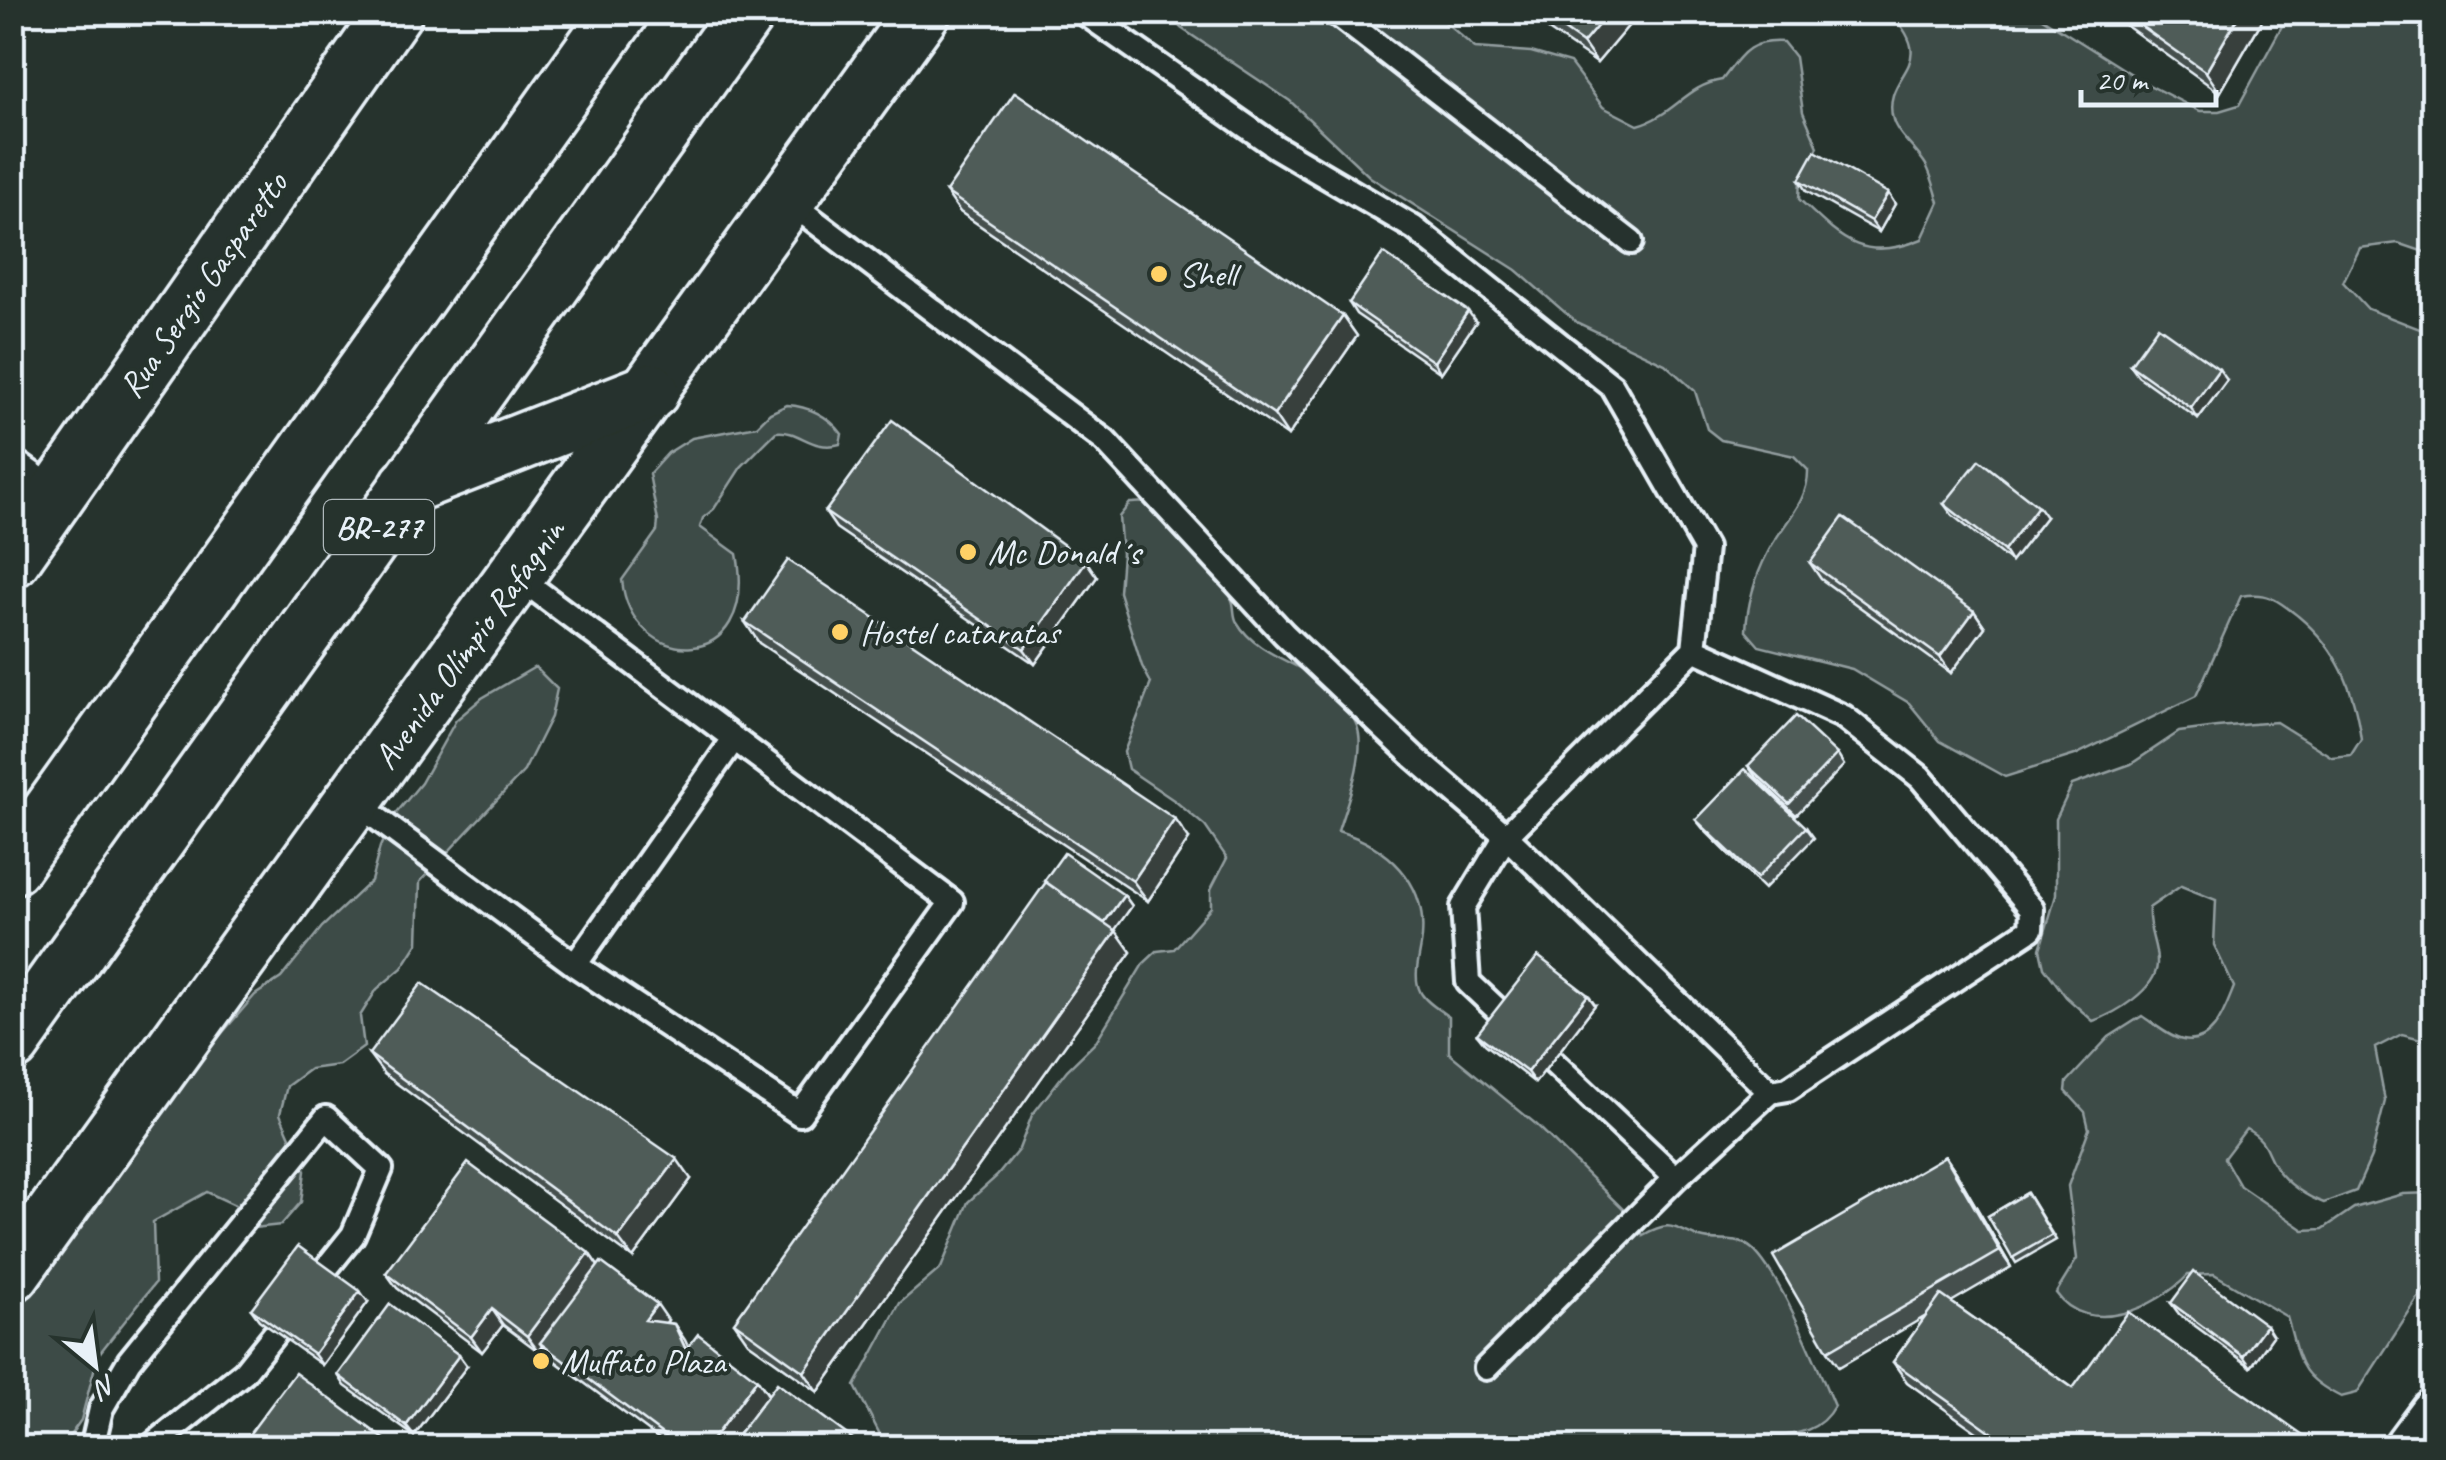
<svg xmlns="http://www.w3.org/2000/svg" width="2446" height="1460" font-family="Caveat,sans-serif">
<style>
.green{fill:#3e4b47;stroke:#939ea0;stroke-width:2.5}
.lines{fill:none;stroke-linecap:round;stroke-linejoin:round}
.service-casing{stroke:#e8f1f8;stroke-width:30}
.minor-casing{stroke:#e8f1f8;stroke-width:55}
.tertiary-casing{stroke:#e8f1f8;stroke-width:62}
.motorway-casing{stroke:#e8f1f8;stroke-width:62}
.service{stroke:#26332d;stroke-width:22}
.minor{stroke:#26332d;stroke-width:48}
.tertiary{stroke:#26332d;stroke-width:55}
.motorway{stroke:#26332d;stroke-width:55}
.wall{fill:#454f4d;stroke:#e8f1f8;stroke-width:2.5}
.shaded-wall{fill:#38403e;stroke:#e8f1f8;stroke-width:2.5}
.building{fill:#505c59;stroke:#e8f1f8;stroke-width:2.5}
.poi-dot{fill:#ffd166;stroke:#26332d;stroke-width:4}
.labels{text-anchor:middle;dominant-baseline:central;stroke-width:8;stroke-linejoin:round;paint-order:stroke}
.shield{fill:#26332d;stroke:#aeb8bb;stroke-width:2.5}
.shield-label{font-size:32px;font-weight:bold;fill:#e8f1f8}
.poi-label{font-size:35px;fill:#e8f1f8;stroke:#26332d;text-anchor:start}
.street-label{font-size:35px;fill:#e8f1f8;stroke:#26332d}
</style>
<rect width="100%" height="100%" fill="#26332d"/>
<filter id="ink" filterUnits="userSpaceOnUse"><feTurbulence type="fractalNoise" baseFrequency=".01" numOctaves="2"/><feDisplacementMap in="SourceGraphic" scale="20" xChannelSelector="R" yChannelSelector="G"/><feConvolveMatrix kernelMatrix="1 2 1 2 8 2 1 2 1" color-interpolation-filters="sRGB"/></filter>
<g filter="url(#ink)">
<path class="green" d="M1169,13H1435L1475,48L1531,52L1570,63L1603,107L1638,125C1673,116 1687,85 1722,80C1742,54 1748,40 1783,42L1795,57L1803,112L1818,147L1800,179L1799,199C1840,238 1862,264 1922,239L1939,202C1935,190 1932,176 1926,165C1917,150 1898,136 1893,120C1880,72 1943,68 1890,13H2034L2149,85L2200,111H2219L2239,105L2289,13H2433V255L2398,243L2360,248L2343,282L2368,309L2433,334L2434,726L2423,733L2424,808L2434,820L2433,1042L2402,1034L2375,1048L2385,1101L2371,1157L2356,1191L2324,1203C2307,1197 2287,1184 2276,1168C2264,1149 2268,1141 2246,1129L2224,1158L2240,1186L2304,1230L2323,1229L2354,1208L2403,1194L2433,1193V1276L2357,1393L2341,1397C2297,1375 2300,1361 2287,1317L2214,1274L2188,1275C2158,1307 2088,1339 2056,1293L2077,1259L2068,1186L2089,1129L2085,1112L2066,1091L2067,1082L2109,1037L2142,1016C2153,1023 2170,1038 2183,1040C2214,1046 2225,1009 2234,987L2214,945L2216,900L2181,886L2149,908C2147,930 2158,945 2157,964C2156,990 2115,1014 2093,1021L2066,997L2044,967L2040,949L2056,895V819L2072,785L2131,764L2179,732L2217,727L2276,722L2332,757L2351,755L2361,739C2354,688 2338,649 2298,616C2278,600 2267,591 2241,596L2196,696L2075,755L2005,777L1940,741L1909,703L1852,669L1759,646L1746,631C1747,606 1755,577 1767,554C1781,525 1809,503 1808,470L1794,456L1721,440L1707,429L1695,391L1665,364L1576,322L1516,270L1370,177L1290,101L1181,28Z
M787,405C808,406 829,416 842,434L840,444C811,452 800,429 776,432L741,467L714,509L703,518L700,527L737,554C760,677 631,671 622,580L657,531L658,521L649,474L668,453L692,438L757,426L770,413Z
M1130,503C1135,503 1140,502 1145,503C1169,510 1223,577 1232,600C1235,607 1233,616 1237,622C1265,669 1332,661 1357,726C1367,753 1346,805 1338,831C1387,846 1427,881 1422,937C1421,954 1412,975 1420,991C1424,1001 1440,1010 1449,1017V1053L1537,1125L1629,1215L1643,1235C1671,1219 1674,1228 1700,1238C1715,1243 1732,1238 1745,1244C1775,1258 1820,1373 1834,1406C1813,1446 1765,1430 1727,1448H887L855,1386L900,1303L941,1268L968,1202L997,1176L1019,1149L1032,1115L1067,1070L1095,1043L1143,964L1157,951L1174,949L1211,907V889L1227,858L1205,826L1175,801L1128,769L1124,752L1151,683L1142,666L1119,592L1122,554L1119,517Z
M535,667L557,689L551,717L524,771L420,882L418,943L402,968L377,989L360,1016L364,1047L339,1065L310,1069L287,1086L280,1114L305,1171L301,1202L281,1225L254,1228L235,1205L207,1192L153,1222L155,1283L98,1355L81,1420L62,1447H13L12,1314L33,1293L85,1215L192,1068L255,995L281,978L322,927L371,881L380,847L394,816L421,783L456,720L482,698Z"/>
<g class="lines">
<defs>
<path id="service" d="M1334,12L1631,242
M788,201L1105,441L1284,634L1414,757L1506,836L1694,649L1705,548L1612,386L1414,228L1276,147L1083,12
M355,802L575,965L800,1114L952,902L517,576
M575,965L734,739
M1676,1178L1468,982L1463,907L1506,836L1770,1092L1788,1089L2031,929L2032,909L1920,777L1844,717L1694,649
M1486,1368L1676,1178L1770,1092
M92,1448L101,1409L129,1361L326,1118L381,1169L353,1235L324,1271
M149,1448L244,1372L276,1332"/>
<path id="minor" d="M12,475L50,502
M2408,1448L2434,1413"/>
<path id="tertiary" d="M12,559L394,12
M12,1273L922,12"/>
<path id="motorway" d="M408,486L651,391
M12,866L620,12
M12,1043L747,12"/>
</defs>
<use href="#service" class="service-casing"/>
<use href="#minor" class="minor-casing"/>
<use href="#tertiary" class="tertiary-casing"/>
<use href="#motorway" class="motorway-casing"/>
<use href="#service" class="service"/>
<use href="#minor" class="minor"/>
<use href="#tertiary" class="tertiary"/>
<use href="#motorway" class="motorway"/>
</g>
<path class="wall" d="M1522,12H1640L1597,63Z
M2107,12H2267L2220,93Z
M1799,180L1888,193L1895,204L1879,232L1806,191Z
M946,192L1343,316L1357,336L1288,436L960,212Z
M1349,303L1476,322L1441,373L1356,314Z
M2130,365L2227,380L2198,419L2138,376Z
M1944,504L2046,517L2011,562L1952,515Z
M825,512L1086,561L1097,577L1035,664L836,528Z
M1810,563L1974,611L1985,627L1951,673L1821,579Z
M745,622L1189,839L1148,901L759,643Z
M1837,754L1844,765L1796,815L1756,777L1748,766Z
M1696,820L1806,827L1814,838L1764,889L1704,830Z
M1124,895L1132,906L1114,930L1131,952L818,1392L748,1342L734,1322Z
M1595,1005L1535,1083L1485,1044L1477,1034Z
M369,1054L691,1179L633,1258L384,1074Z
M1945,1156L1956,1172L2011,1267L1951,1302L2073,1388L2313,1448H1999L1907,1382L1893,1362L1926,1316L1839,1367L1828,1351Z
M2027,1193L2056,1240L2016,1263L1988,1216Z
M589,1253L598,1266L668,1320L666,1323L674,1324L688,1347L757,1379L768,1394L865,1448H671L551,1358L542,1346L538,1351L503,1325L482,1352L397,1288L386,1273Z
M368,1302L322,1365L259,1320L251,1309Z
M2171,1303L2273,1336L2251,1367L2179,1314Z
M467,1366L414,1436L345,1386L338,1375Z"/>
<path class="shaded-wall" d="M1609,12H1640L1597,63L1583,43Z
M2241,12H2267L2220,93L2206,72Z
M1888,193L1895,204L1879,232L1871,221Z
M1468,311L1476,322L1441,373L1434,362Z
M1343,316L1357,336L1288,436L1274,415Z
M2219,369L2227,380L2198,419L2191,408Z
M2038,506L2046,517L2011,562L2004,551Z
M1086,561L1097,577L1035,664L1024,649Z
M1974,611L1985,627L1951,673L1940,657Z
M1175,819L1189,839L1148,901L1133,881Z
M1124,895L1132,906L1112,934L1104,923Z
M1116,931L1131,952L818,1392L804,1372Z
M1588,995L1595,1005L1535,1083L1527,1072Z
M1945,1156L1956,1172L2011,1267L2000,1251Z
M677,1159L691,1179L633,1258L618,1238Z
M589,1253L600,1269L540,1343L542,1346L538,1351L527,1336Z
M360,1291L368,1302L322,1365L314,1354Z
M657,1304L668,1320L656,1336L645,1320Z
M492,1309L503,1325L482,1352L471,1337Z
M674,1324L685,1340L697,1366L686,1350Z
M2266,1325L2273,1336L2251,1367L2243,1356Z
M459,1355L467,1366L414,1436L406,1426Z
M757,1379L768,1395L729,1448H706Z
M2306,1437L2313,1448H2298Z"/>
<path class="building" d="M1538,12H1609L1583,43Z
M2121,12H2241L2206,72Z
M1015,92L1343,316L1274,415L946,192Z
M1815,151L1888,193L1871,221L1799,180Z
M1383,253L1468,311L1434,362L1349,303Z
M2158,326L2219,369L2191,408L2130,365Z
M892,420L1086,561L1024,649L825,512Z
M1979,460L2038,506L2004,551L1944,504Z
M1843,517L1974,611L1940,657L1810,563Z
M788,560L1175,819L1133,881L745,622Z
M1796,716L1837,754L1789,804L1748,766Z
M1745,769L1806,827L1757,878L1696,820Z
M1064,853L1124,895L1104,923L1044,881Z
M1046,882L1116,931L804,1372L734,1322Z
M1538,956L1588,995L1527,1072L1477,1034Z
M422,983L677,1159L618,1238L369,1054Z
M2434,1118V1131L2428,1126Z
M1945,1156L2000,1251L1828,1351L1773,1256Z
M468,1163L589,1253L527,1336L492,1309L471,1337L386,1273Z
M2027,1193L2052,1235L2012,1258L1988,1216Z
M298,1246L360,1291L314,1354L251,1309Z
M601,1262L657,1304L645,1320L674,1324L686,1350L698,1334L757,1379L706,1448H681L540,1343Z
M2194,1272L2266,1325L2243,1356L2171,1303Z
M1941,1295L2073,1388L2128,1312L2306,1437L2298,1448H2014L1893,1362Z
M390,1304L459,1355L406,1426L338,1375Z
M295,1373L391,1444L388,1448H239Z
M777,1383L865,1448H728Z"/>
</g>
<g class="poi-dot">
<circle cx="1159" cy="274" r="10"/>
<circle cx="968" cy="552" r="10"/>
<circle cx="840" cy="632" r="10"/>
<circle cx="541" cy="1361" r="10"/>
</g>
<g class="labels">
<rect class="shield" x="324" y="500" width="110" height="54" rx="8"/>
<g class="shield-label">
<text x="379" y="527">BR-277</text>
</g>
<g class="poi-label">
<text x="1179" y="274">Shell</text>
<text x="988" y="552">Mc Donald´s</text>
<text x="860" y="632">Hostel cataratas</text>
<text x="561" y="1361">Muffato Plaza</text>
</g>
<g class="street-label">
<text transform="translate(203 285) rotate(-55)">Rua Sergio Gasparetto</text>
<text transform="translate(469 644) rotate(-54)">Avenida Olímpio Rafagnin</text>
</g>
</g>
<rect width="2446" height="1460" fill="none" stroke="#26332d" stroke-width="50"/>
<rect x="25" y="25" width="2396" height="1410" fill="none" stroke="#e8f1f8" stroke-width="4" filter="url(#ink)"/>
<g transform="translate(95 1365) rotate(151)" stroke="#26332d" stroke-width="8" paint-order="stroke">
<path d="M0-8L18 38L0 25L-18 38Z" fill="#e8f1f8"/>
<text y="-15" font-size="28" font-weight="bold" text-anchor="middle" fill="#e8f1f8">N</text>
</g>
<path d="M2081 90v15h135v-15" fill="none" stroke="#e8f1f8" stroke-width="5"/>
<text x="2096" y="90" font-size="30" fill="#e8f1f8" stroke="#26332d" stroke-width="8" paint-order="stroke">20 m</text>
</svg>
